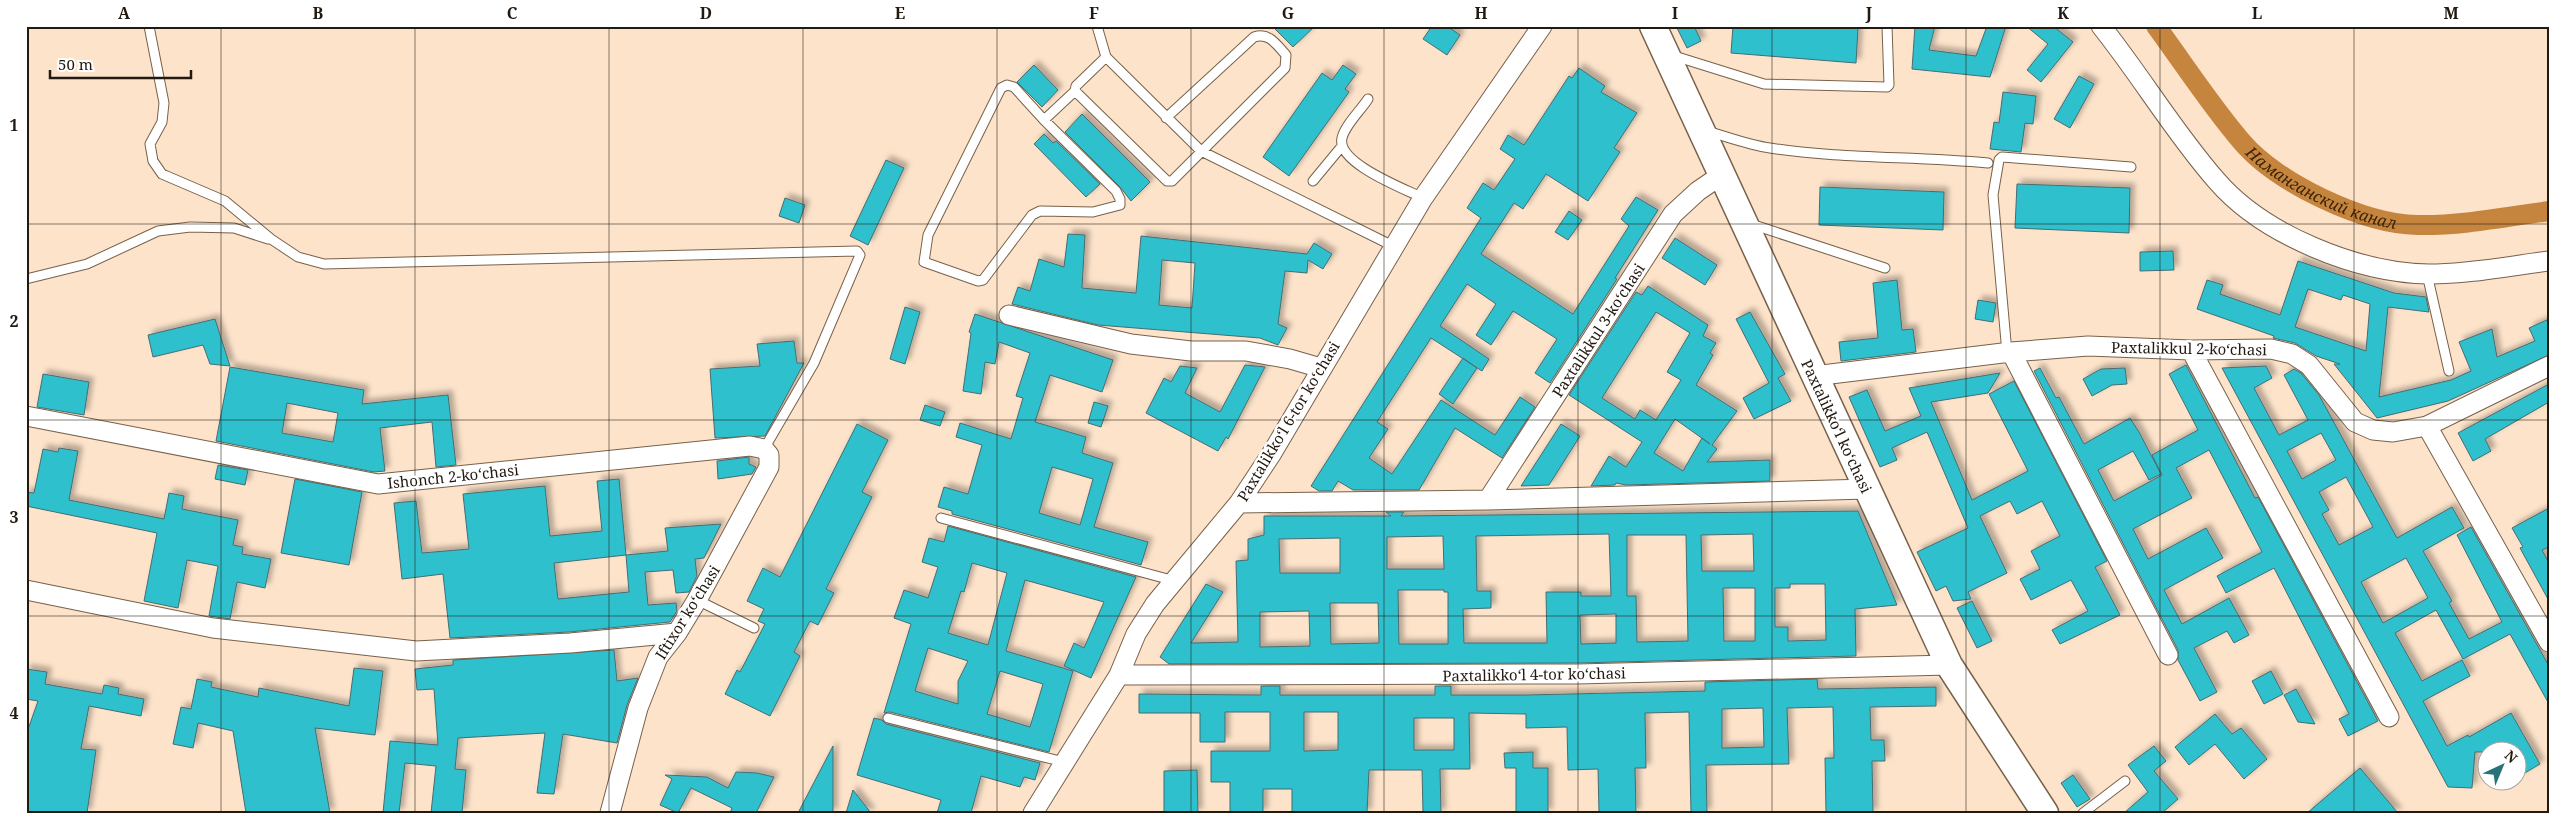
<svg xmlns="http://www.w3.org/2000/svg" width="2575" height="839" font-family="'Noto Serif',serif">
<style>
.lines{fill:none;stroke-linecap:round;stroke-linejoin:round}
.canal{stroke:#c6853e;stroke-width:20}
.building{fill:#2dc0cd;stroke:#466d71;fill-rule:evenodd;filter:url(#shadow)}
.lane-casing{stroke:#78614b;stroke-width:11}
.street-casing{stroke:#78614b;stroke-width:21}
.secondary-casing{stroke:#78614b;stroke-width:29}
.lane{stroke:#fff;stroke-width:9}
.street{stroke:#fff;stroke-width:19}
.secondary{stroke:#fff;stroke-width:26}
.grid{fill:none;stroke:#221910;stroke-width:1;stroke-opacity:0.55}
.labels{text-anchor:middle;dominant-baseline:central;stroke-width:5;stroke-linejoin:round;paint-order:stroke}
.street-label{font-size:15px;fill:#221910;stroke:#fff}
.water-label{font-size:16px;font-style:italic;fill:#3d2304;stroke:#fff}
.neatline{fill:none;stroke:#221910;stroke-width:2}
.grid-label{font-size:16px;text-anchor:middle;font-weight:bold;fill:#221910}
</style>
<defs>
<filter id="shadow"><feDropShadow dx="4.5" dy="-4.5" stdDeviation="2.5" flood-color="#0004"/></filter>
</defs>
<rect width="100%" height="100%" fill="#fde3ca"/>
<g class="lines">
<path class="canal" id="s1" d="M2156,26C2184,64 2211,106 2242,142C2277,183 2363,224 2417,225C2461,226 2505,217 2549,211"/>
</g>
<path class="building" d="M1272,26H1315L1293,47Z
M1432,26H1447L1460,35L1447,55L1423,39Z
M1676,26H1694L1701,41L1687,48Z
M1733,26L1858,28L1856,63L1731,53Z
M1915,26H1935L1929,50L1976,56L1987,26H2006L1990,77L1912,69Z
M2026,26H2053L2073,42L2041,82L2027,70L2048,44Z
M1034,65L1058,90L1042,107L1017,82Z
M1343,65L1356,74L1345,89L1349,92L1289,176L1263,157L1322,73L1332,80Z
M1579,68L1605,86L1601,92L1637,113L1614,148L1620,152L1588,201L1546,174L1523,209L1514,203L1481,254L1573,314L1629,226L1621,219L1636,197L1658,210L1615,278L1617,279L1550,383L1535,373L1557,339L1513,311L1491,345L1476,335L1496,304L1467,284L1440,326L1489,359L1482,371L1431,338L1377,422L1388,429L1369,458L1392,474L1441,400L1495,435L1520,397L1535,407L1502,458L1455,428L1419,490H1353L1338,481L1332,491H1319L1311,486L1481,218L1467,208L1483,183L1494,190L1515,159L1500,149L1508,135L1524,145L1569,76L1572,78Z
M2079,76L2094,84L2070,128L2054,119Z
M2003,92L2036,96L2033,124L2025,123L2021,152L1990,149L1994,122L1999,123Z
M1082,114L1150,182L1131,201L1120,187L1065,132Z
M1044,134L1053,143L1056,141L1100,184L1086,197L1034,144Z
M886,160L904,168L868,245L850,236Z
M2017,184L2130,188L2129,233L2015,228Z
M1820,187L1944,192L1943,230L1819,225Z
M785,198L805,205L799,223L779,216Z
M1569,211L1582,220L1568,240L1555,232Z
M1068,234L1085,235L1082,288L1136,293L1141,236L1307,254L1314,243L1332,254L1323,269L1308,260L1307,273L1285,271L1278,324L1287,328L1278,345L1260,338L1098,325L1012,304L1018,287L1030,291L1039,259L1064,267ZM1162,260L1195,263L1192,308L1159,305Z
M1675,238L1717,265L1705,285L1662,258Z
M2173,251L2174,270L2140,271V252Z
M2298,261L2394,293L2426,297L2429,312L2388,307L2379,397L2451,380L2471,371L2459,342L2492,329L2497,357L2535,341L2529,328L2549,319V355L2448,401L2377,418L2334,364H2340L2316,356L2295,343L2273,338L2274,336L2197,309L2207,280L2223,285L2220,294L2280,315ZM2308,289L2341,300L2343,295L2370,304L2366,351L2295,327Z
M1897,280L1902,330L1913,329L1916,352L1841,361L1839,342L1878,338L1873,283Z
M1648,286L1708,325L1703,336L1716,343L1710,353L1713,355L1696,385L1737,411L1712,445L1717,449L1707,462L1770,460V481L1626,485L1616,483L1615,485L1591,486L1609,456L1626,467L1642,442L1569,395L1636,292L1642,295ZM1656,312L1690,333L1667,372L1681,380L1656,420L1640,410L1635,419L1602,398ZM1675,419L1710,444L1702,438L1683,471L1654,453Z
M1978,300L1996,303L1993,322L1975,319Z
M905,307L920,312L905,364L890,359Z
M1750,312L1785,374L1778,378L1791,401L1754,419L1743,398L1769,383L1736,319Z
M975,314L1113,360L1102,392L1050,375L1035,422L1086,437L1082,453L1113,463L1094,527L1148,542L1141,565L952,514V511L938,507L944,487L968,494L982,445L956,437L960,423L1011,439L1023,398L1016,396L1030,353L999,342L995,364L985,362L981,394L963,391L971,333L969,332ZM1052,467L1093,479L1080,525L1039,513Z
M215,319L230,366L210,364L203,345L153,357L148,335Z
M794,341L797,363H804L765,436L715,438L710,369L760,366L757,344Z
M1463,358L1477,368L1453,404L1439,394Z
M1245,365L1265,367L1228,439L1226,437L1218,451L1146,413L1164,378L1171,382L1180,366L1197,368L1185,393L1220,412Z
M2186,365L2255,498L2258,497L2378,721L2348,736L2339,719L2349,714L2274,568L2226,593L2217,576L2262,552L2209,450L2176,468L2192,498L2133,529L2148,559L2206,528L2223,558L2164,590L2182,624L2229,598L2249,635L2234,643L2227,631L2194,648L2217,692L2200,701L2178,660V650L2034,371L2040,368L2056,398L2059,397L2084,444L2130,418L2139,432L2161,474L2149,480L2133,451L2098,470L2114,501L2162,475L2152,455L2198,430L2169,374Z
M2266,366L2272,378L2254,388L2279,435L2308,420L2284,375L2294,369L2301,373L2319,395L2397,538L2452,507L2464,528L2423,551L2452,601L2449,603L2469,639L2502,622L2457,535L2471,527L2549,666V704L2510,634L2463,659L2436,610L2395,633L2422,681L2462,660L2470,676L2423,701L2447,746L2468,735L2469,737L2511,713L2540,764L2518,777V752H2475L2472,788L2448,787L2222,368ZM2321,433L2336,460L2302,479L2287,451ZM2346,477L2373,527L2339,545L2322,514L2329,510L2319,492ZM2406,558L2428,598L2383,623L2361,582Z
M230,367L364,390L362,404L448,395L456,465L436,467L432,422L380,428L385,471L374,472L216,441ZM287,403L338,413L333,442L282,433Z
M2125,368L2127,384L2112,385L2092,396L2083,379L2101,369Z
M2000,373L1988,393L1931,402L1972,500L2028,471L1989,394L2014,381L2107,561L2095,567L2120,615L2060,644L2052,630L2088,611L2071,580L2031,600L2020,579L2040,569L2031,551L2060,536L2042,501L2017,514L2010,501L1980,516L2007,573L1968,592L1971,599L1953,601L1946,586L1936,591L1917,552L1968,528L1927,432L1892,448L1897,460L1880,467L1849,397L1867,390L1885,431L1921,416L1909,388Z
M43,374L89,382L84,415L37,407Z
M2549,384V402L2485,439L2491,451L2473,461L2458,433Z
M1094,402L1108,406L1101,427L1088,423Z
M925,405L945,412L940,426L920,420Z
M857,424L888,440L862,492L872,497L826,589L834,593L818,625L810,621L794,652L800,656L770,716L725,694L737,670L740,672L765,624L758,621L764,609L747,601L763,568L780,577Z
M1561,424L1580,436L1549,485L1521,486Z
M59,448L78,451L69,500L164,519L169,493L184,496L182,509L238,520L233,545L243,547L242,554L271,559L265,588L237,582L230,619L209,616L218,566L187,560L178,608L144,601L157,533L26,506V492L34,493L43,449L58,452Z
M749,457V464L756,467L752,474L718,479L717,461Z
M218,465L248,470L245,485L215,479Z
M295,479L362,492L349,565L281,553Z
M619,479L626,555L668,551L665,528L721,524L704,558L695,559L697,576L689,592L676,593L673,570L645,572L648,605L676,603L677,611L670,622L569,632L450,638L443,574L402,579L394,503L416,501L422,553L469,549L463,494L545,486L550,536L602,531L597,481ZM626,555L629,592L558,599L554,563Z
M2549,508V547L2542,550L2549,563V601L2520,548L2523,547L2512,528Z
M1858,511L1897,605L1855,609L1856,656L1577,663L1169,664L1160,657L1206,584L1223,592L1191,643L1238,642L1236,561L1248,560V539L1264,535V516H1391L1386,512H1404L1401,516ZM1609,534L1611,596H1581V592H1546L1547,643H1464L1463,609L1491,608V591H1477L1476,536ZM1753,534L1754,571H1702L1701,535ZM1627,535H1686L1688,641L1637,642L1636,596H1627ZM1443,536L1444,569H1387V537ZM1340,538V573H1280L1279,539ZM1790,584H1825L1826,640L1788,641V627H1775V588H1790ZM1723,588H1755V641H1724ZM1398,590H1444V592H1448V644H1399ZM1330,603H1378L1379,643L1331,644ZM1309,611L1310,646L1260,647V612ZM1616,614V643L1581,644L1580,615Z
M948,526L1136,577L1091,678L1064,666L1074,643L1084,648L1104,602L1025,580L1006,651L1073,671L1049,752L890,712L884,713L911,624L894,618L904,590L928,598L938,567L922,562L929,538L944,542ZM972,563L1007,573L988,645L948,633L961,591L964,592ZM928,648L968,661L958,681V704L915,691ZM1000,671L1043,684L1030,727L987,714Z
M1972,601L1992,641L1977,648L1957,608Z
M614,650L617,681L638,678L627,705L617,743L563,734L554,794L537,793L545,733L458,738L455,769L466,770L462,813H431L436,766L405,763L399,813H383L390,741L438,745L434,689L417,690L415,669L453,665V660Z
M354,668L383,671L375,735L315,728L330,813H246L233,731L198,723L193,748L173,744L181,707L191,709L197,679L212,682L211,687L258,697L259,688L349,706Z
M26,669L47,672L45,684L102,694L104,685L119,688L118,694L144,699L141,716L89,706L81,749L96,750L87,813H26V735L38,701L26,699Z
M2271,671L2283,694L2264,704L2252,681Z
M1817,679L1818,689L1936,687V706L1870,707L1871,740H1884L1885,761H1872L1873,813H1826L1825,758H1834L1833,707L1787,708L1789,764L1706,765L1707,813H1691L1689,712L1645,713L1646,768H1635L1636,813H1599L1598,769L1568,770L1567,727L1526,728V714L1469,713L1470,769H1440L1441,813H1423L1422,770H1369L1367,813H1292V789H1263V813H1230V782H1211V751H1270V712H1225V742H1200V713H1139V694L1261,695V686H1280V695H1435V686H1451V695H1526L1705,691V682ZM1763,708L1764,747L1722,748V709ZM1304,712H1338V750L1304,751ZM1414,718H1454V750H1414Z
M2296,689L2315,724L2298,722L2284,695Z
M2215,714L2232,734L2241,728L2267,759L2244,779L2215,744L2189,765L2175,747Z
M874,718L882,720L886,724L1040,763L1035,780L1024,777L1020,787L981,776L971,813H937L941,800L857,775Z
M833,746V813H798Z
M2154,746L2166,761L2154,771L2178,799L2162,813H2124L2148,792L2128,765Z
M1533,752V768H1548V813H1516V768H1505L1504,753Z
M2360,768L2398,813H2307Z
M1197,770L1198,813H1164V771Z
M736,772L757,773L774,777L756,813H730L732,808L691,788L678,813L660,805L672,779L665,775L707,777L728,788Z
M2073,775L2090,799L2077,807L2061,783Z
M853,790L871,813H846Z"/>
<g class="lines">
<defs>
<path id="lane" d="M149,26L164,103L162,122L150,144L153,161L162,174L225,201L271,239L298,257L324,264L857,251L860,255L814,363L764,449
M1097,26L1106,57L1201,151L1393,246
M1671,55L1764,84L1887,87L1889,85L1887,26
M1106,57L1076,86L1075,91L1167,181H1172L1285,68L1286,55C1276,44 1269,32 1254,37L1166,118
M1368,99C1361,110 1345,125 1342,138C1336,163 1405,189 1423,198
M1044,120L1116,191L1120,199V205L1093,212L1040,211L1032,215L983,280L978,281L924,262L928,235L1001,88L1007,85L1014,87L1044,120L1075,91
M1707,131C1728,137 1749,145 1770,148C1842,159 1916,156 1988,163
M1313,181L1342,146
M1751,224L1885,268
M2427,274L2449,371
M26,279L87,264L158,231L190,227L234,228L268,239
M2007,353L1993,195L1999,160L2002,157L2131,167
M941,518L1175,581
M697,600L754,628
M888,718L1064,762
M2083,813L2125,781"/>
<path id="street" d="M2101,26C2141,76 2174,132 2216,180C2263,235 2358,273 2429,274C2469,274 2509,266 2549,261
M1009,315L1131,344L1191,351H1246L1290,359L1321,368
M2191,350L2389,717
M2011,352L2168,655
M1814,376L2011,352L2088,346L2191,350L2271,349L2292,354L2309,365L2355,422L2373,430L2393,432L2427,426L2549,366
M26,416L378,484L750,446L764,449L769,455V467L697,600L677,633L658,657L638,708L610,813
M2427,426L2549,642
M1488,500L1673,214L1698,191L1723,174
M1239,503L1488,500L1867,489
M26,590L213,628L416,651L570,643L677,633
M1119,675L1577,674L1949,665
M1033,813L1119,675L1136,634L1155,604L1239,503L1272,453L1423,198L1542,26"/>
<path id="secondary" d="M1653,26L1949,665L2045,813"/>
</defs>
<use href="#lane" class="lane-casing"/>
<use href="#street" class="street-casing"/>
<use href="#secondary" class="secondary-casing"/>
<use href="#lane" class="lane"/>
<use href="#street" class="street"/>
<use href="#secondary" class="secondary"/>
</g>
<path class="grid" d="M221,26V813M415,26V813M609,26V813M803,26V813M997,26V813M1191,26V813M1384,26V813M1578,26V813M1772,26V813M1966,26V813M2160,26V813M2354,26V813M26,224H2549M26,420H2549M26,616H2549"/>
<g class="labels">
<g class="street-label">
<text transform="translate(1598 330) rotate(-57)">Paxtalikkul 3-koʻchasi</text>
<text transform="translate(2189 348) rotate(1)">Paxtalikkul 2-koʻchasi</text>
<text transform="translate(1288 421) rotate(-59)">Paxtalikkoʻl 6-tor koʻchasi</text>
<text transform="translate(1837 426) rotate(65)">Paxtalikkoʻl koʻchasi</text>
<text transform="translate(453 476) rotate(-6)">Ishonch 2-koʻchasi</text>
<text transform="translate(687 612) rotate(-58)">Iftixor koʻchasi</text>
<text transform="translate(1534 674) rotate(-1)">Paxtalikkoʻl 4-tor koʻchasi</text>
</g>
<g class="water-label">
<text stroke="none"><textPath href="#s1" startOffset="238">Наманганский канал</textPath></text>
</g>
</g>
<rect width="2575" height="839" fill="none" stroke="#ffffff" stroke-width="55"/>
<g transform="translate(2502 766) rotate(44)"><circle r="24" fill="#ffffff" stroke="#a7a39f"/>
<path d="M0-4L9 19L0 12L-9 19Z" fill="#287279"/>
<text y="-8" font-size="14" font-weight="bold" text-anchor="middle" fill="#221910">N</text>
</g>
<path d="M50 70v8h141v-8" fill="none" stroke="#221910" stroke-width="2.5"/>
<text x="58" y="70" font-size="15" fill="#221910" stroke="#ffffff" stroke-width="4" paint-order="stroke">50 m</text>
<rect x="28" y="28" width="2520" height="784" class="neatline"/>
<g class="grid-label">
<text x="124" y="19">A</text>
<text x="318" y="19">B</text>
<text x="512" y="19">C</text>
<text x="706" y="19">D</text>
<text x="900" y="19">E</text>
<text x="1094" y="19">F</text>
<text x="1288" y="19">G</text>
<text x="1481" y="19">H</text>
<text x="1675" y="19">I</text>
<text x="1869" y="19">J</text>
<text x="2063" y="19">K</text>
<text x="2257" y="19">L</text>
<text x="2451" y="19">M</text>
<text x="14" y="131">1</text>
<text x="14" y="327">2</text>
<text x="14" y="523">3</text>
<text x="14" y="719">4</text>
</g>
</svg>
